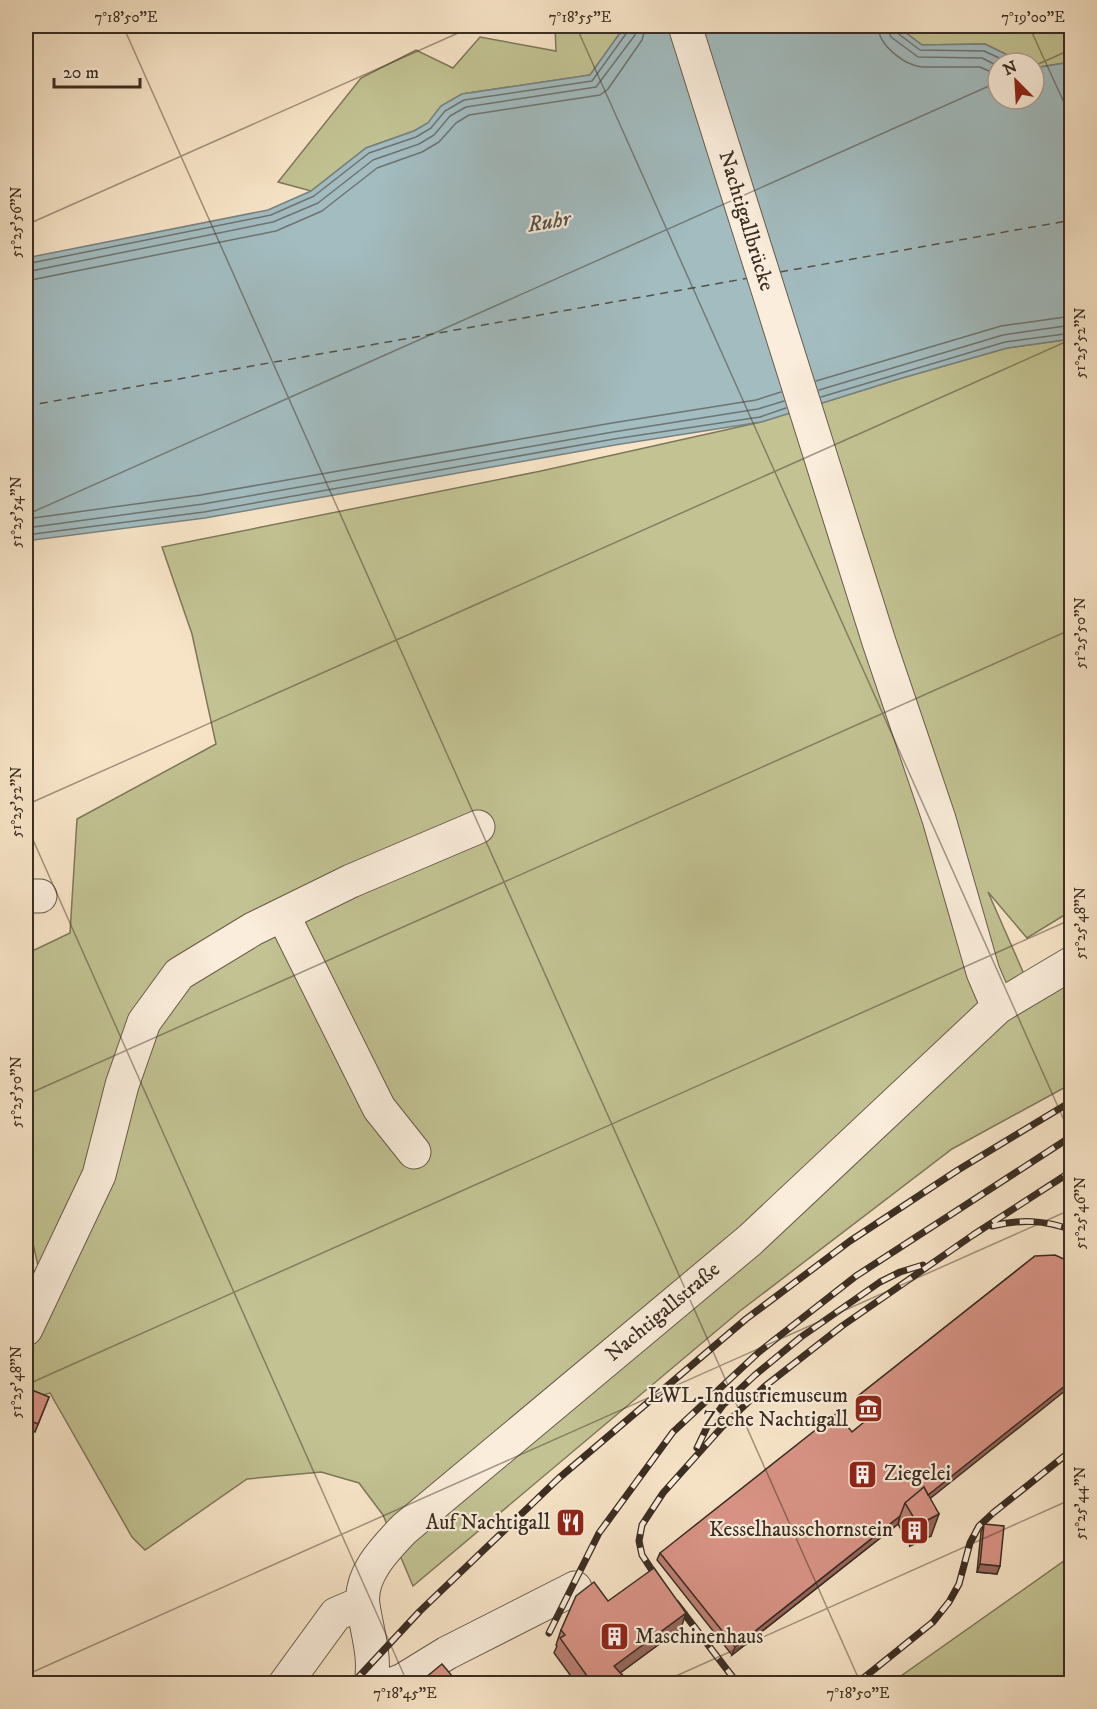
<svg xmlns="http://www.w3.org/2000/svg" width="1097" height="1709" font-family="'IM FELL DW Pica',serif">
<style>
.green{fill:#c2c292;stroke:#7e785a;stroke-width:1.5}
.water{fill:#a2bcc0;stroke:#788381;stroke-width:1.5}
.lines{fill:none;stroke-linecap:round;stroke-linejoin:round}
.shore{stroke:#6e7471;stroke-width:1.5}
.ferry{stroke:#54514a;stroke-width:1.5;stroke-dasharray:8 6;stroke-linecap:butt}
.minor-casing{stroke:#695b4b;stroke-width:35}
.minor{stroke:#faeddb;stroke-width:33}
.rail-casing{stroke:#3a2d22;stroke-width:7}
.rail{stroke:#faeddb;stroke-width:4.5;stroke-dasharray:14;stroke-linecap:butt}
.wall{fill:#bb7e73;stroke:#3a2d22;stroke-width:1.5}
.shaded-wall{fill:#98675e;stroke:#3a2d22;stroke-width:1.5}
.building{fill:#d99386;stroke:#3a2d22;stroke-width:1.5}
.ticks{fill:none;stroke:#3a2d22;stroke-width:1.5;stroke-opacity:0.45}
.labels{text-anchor:middle;dominant-baseline:central;stroke-width:4.5;stroke-linejoin:round;paint-order:stroke}
.street-label{font-size:21px;fill:#3a2d22;stroke:#faeddb}
.poi-label{font-size:21px;fill:#3a2d22;stroke:#faeddb;text-anchor:end}
.water-label{font-size:22px;font-style:italic;fill:#54514a;stroke:#faeddb}
.neatline{fill:none;stroke:#3a2d22;stroke-width:2}
.ticks-label{font-size:15px;text-anchor:middle;fill:#3a2d22}
</style>
<rect width="100%" height="100%" fill="#f7e4c7"/>
<filter id="stains"><feTurbulence type="fractalNoise" baseFrequency=".00333" numOctaves="4"/><feColorMatrix values="0 0 0 0 .2 0 0 0 0 .09 0 0 0 0 .02 0 0 0 .5 -.17"/></filter>
<radialGradient id="worn" r=".72"><stop offset=".6" stop-color="#630" stop-opacity="0"/><stop offset="1" stop-color="#630" stop-opacity=".3"/></radialGradient>
<path class="green" d="M555,26H625L590,75L462,94L441,106L428,123L414,131L366,148L311,191L278,182L361,78L416,50L453,68L480,37L556,51Z
M897,26H1071V62L1035,68L1034,63H1024L985,44L922,45Z
M1071,339V911L1027,938L988,892L1034,997L1071,975V1084L952,1149L740,1311L413,1586L383,1515L359,1483L321,1472L247,1479L145,1550L132,1537L50,1393L26,1399V1286L38,1266L26,1211V954L70,933L77,819L216,744L192,634L162,547L541,471L761,422L902,378L1007,348Z
M1071,1556V1683H891Z"/>
<path class="water" d="M625,26H897L922,45L985,44L1024,63H998V99H1034V68L1071,62V339L1007,348L902,378L761,422L615,445L205,518L26,541V258L268,210L311,191L366,148L414,131L428,123L441,106L462,94L590,75Z"/>
<g class="lines">
<path class="shore" d="M878,26C878,45 904,65 922,67H980L998,75
M887,26L891,37L918,57L982,58L998,66
M894,26L896,32L920,50L984,51L1010,63
M26,264L271,215L314,196L369,153L416,137L431,128L445,111L464,100L592,81L628,31L629,26
M26,272L273,222L318,203L373,160L419,144L434,135L450,116L466,107L596,87L635,35L637,26
M26,281L276,231L322,211L377,168L422,152L439,142L456,123L469,115L600,95L608,89L642,40L646,26
M816,381L1001,326L1072,316
M819,390L1003,335L1072,325
M821,397L1005,342L1072,333
M26,519L201,495L612,423L756,400L781,392
M26,528L203,504L613,432L758,409L784,401
M26,535L204,512L614,439L760,417L786,408"/>
<path class="ferry" d="M780,272L1072,220
M26,406L749,278"/>
<defs>
<path id="minor" d="M685,26L879,642L939,819L983,972L998,1007
M26,896H40
M283,915L379,1108L414,1152
M26,1329L99,1175L122,1085L144,1022L179,974L253,929L351,881L478,827
M285,1684L336,1614L362,1603
M371,1684C376,1656 367,1632 363,1605C359,1575 385,1549 404,1529L750,1240L998,1007L1072,963
M393,1684L403,1680L447,1653L575,1588"/>
</defs>
<use href="#minor" class="minor-casing"/>
<use href="#minor" class="minor"/>
<defs>
<path id="rail" d="M992,1226C1021,1219 1044,1220 1072,1230
M697,1448L707,1427L723,1405L755,1375L801,1337L880,1282L900,1272L923,1265
M661,1584L642,1555L639,1541L642,1525L663,1493L722,1427L764,1387L842,1326L973,1235L1072,1171
M676,1603L738,1684
M549,1633L599,1533L673,1432L759,1352L856,1276L1072,1136
M352,1684L420,1611L559,1478L746,1319L850,1241L958,1170L1072,1101
M856,1684L933,1622L949,1602L959,1584L970,1543L979,1526L993,1513L1072,1450"/>
</defs>
<use href="#rail" class="rail-casing"/>
<use href="#rail" class="rail"/>
</g>
<path class="wall" d="M1035,1256L930,1498L931,1536L910,1546L898,1524L732,1655L657,1560L660,1553L852,1432L868,1419L856,1403L858,1396Z
M26,1393L49,1397L35,1432L26,1428Z
M984,1524L997,1574L977,1572L981,1532Z
M608,1601L681,1628L620,1673L619,1683H576L554,1653L557,1646L556,1645L561,1630Z"/>
<path class="shaded-wall" d="M1071,1381V1386L912,1513L909,1509Z
M939,1514L931,1536L910,1546L918,1525Z
M900,1516L898,1524L732,1655L735,1647Z
M980,1564L1000,1566L997,1574L977,1572Z
M686,1613L681,1628L609,1681L614,1666Z
M622,1675L619,1683H611Z"/>
<path class="building" d="M1055,1255L1066,1260L1071,1268V1381L928,1495L924,1487L905,1503L900,1516L735,1647L660,1553L837,1413L852,1432L874,1414L858,1396L1035,1256Z
M27,1388L49,1397L38,1424L26,1419V1393Z
M924,1487L939,1514L918,1525L905,1503Z
M984,1524L1004,1526L1000,1566L980,1564Z
M654,1568L686,1613L614,1666L622,1675L611,1683H592L560,1638L565,1635L561,1630L576,1596L594,1582L608,1601Z
M442,1664L458,1683H419Z"/>
<path class="ticks" d="M123,26L861,1684M576,26L1072,1138M1029,26L1072,120M1034,66L1072,49M26,225L474,26M26,515L998,82M26,805L1072,339M26,824L408,1684M26,1095L1072,629M26,1385L1072,919M26,1675L1072,1209M658,1684L1072,1499"/>
<defs>
<symbol id="museum-square" viewBox="-11 -11 22 22"><rect x="-9" y="-9" width="18" height="18" rx="4" fill="#8f2418" stroke="#faeddb"/><path d="M0-6L6-3V-2H-6V-3ZM-5-1h2V3h-2ZM-1-1h2V3h-2ZM3-1h2V3H3ZM-6 4H6V6H-6Z" fill="#fff"/></symbol>
<symbol id="building-square" viewBox="-11 -11 22 22"><rect x="-9" y="-9" width="18" height="18" rx="4" fill="#8f2418" stroke="#faeddb"/><path d="M-4-6H4V6H1V3H-1V6H-4ZM-2.5-4.3h1.7v1.8h-1.7ZM.8-4.3h1.7v1.8H.8ZM-2.5-1h1.7V.8h-1.7ZM.8-1h1.7V.8H.8Z" fill="#fff"/></symbol>
<symbol id="restaurant-square" viewBox="-11 -11 22 22"><rect x="-9" y="-9" width="18" height="18" rx="4" fill="#8f2418" stroke="#faeddb"/><path d="M-5-6h1v4h1v-4h1v4h1v-4h1v5L-1.5 .5V6h-2V.5L-5-1ZM5-6V6H3V1.5H1.5Q1.5-4 5-6Z" fill="#fff"/></symbol>
</defs>
<g fill-rule="evenodd">
<use href="#museum-square" x="852" y="1392" width="33" height="33"/>
<use href="#building-square" x="846" y="1458" width="33" height="33"/>
<use href="#restaurant-square" x="554" y="1506" width="33" height="33"/>
<use href="#building-square" x="898" y="1514" width="33" height="33"/>
<use href="#building-square" x="598" y="1620" width="33" height="33"/>
</g>
<g class="labels">
<g class="street-label">
<text transform="translate(746 221) rotate(73)">Nachtigallbrücke</text>
<text transform="translate(663 1312) rotate(-40)">Nachtigallstraße</text>
</g>
<g class="poi-label">
<text x="848" y="1396">LWL-Industriemuseum<tspan x="848" dy="24">Zeche Nachtigall</tspan></text>
<text x="884" y="1474" text-anchor="start">Ziegelei</text>
<text x="550" y="1523">Auf Nachtigall</text>
<text x="893" y="1530">Kesselhausschornstein</text>
<text x="635" y="1637" text-anchor="start">Maschinenhaus</text>
</g>
<g class="water-label">
<text transform="translate(549 222) rotate(-9)">Ruhr</text>
</g>
</g>
<rect width="1097" height="1709" fill="none" stroke="#f7e4c7" stroke-width="66"/>
<g transform="translate(1016 81) rotate(336)"><circle r="28" fill="#faeddb" stroke="#ada091" stroke-width="1.5"/>
<path d="M0-4.5L10 22L0 15L-10 22Z" fill="#8f2418"/>
<text y="-9" font-size="16" font-weight="bold" text-anchor="middle" fill="#3a2d22">N</text>
</g>
<path d="M54 78v9h86v-9" fill="none" stroke="#3a2d22" stroke-width="3"/>
<text x="63" y="78" font-size="18" fill="#3a2d22" stroke="#faeddb" stroke-width="4.5" paint-order="stroke">20 m</text>
<rect x="33" y="33" width="1031" height="1643" class="neatline"/>
<g class="ticks-label">
<text x="126" y="22">7°18'50"E</text>
<text x="580" y="22">7°18'55"E</text>
<text x="1033" y="22">7°19'00"E</text>
<text transform="translate(16 222) rotate(-90)" y="5">51°25'56"N</text>
<text transform="translate(1080 343) rotate(-90)" y="5">51°25'52"N</text>
<text transform="translate(16 512) rotate(-90)" y="5">51°25'54"N</text>
<text transform="translate(1080 633) rotate(-90)" y="5">51°25'50"N</text>
<text transform="translate(16 802) rotate(-90)" y="5">51°25'52"N</text>
<text transform="translate(1080 923) rotate(-90)" y="5">51°25'48"N</text>
<text transform="translate(16 1092) rotate(-90)" y="5">51°25'50"N</text>
<text transform="translate(1080 1213) rotate(-90)" y="5">51°25'46"N</text>
<text transform="translate(16 1382) rotate(-90)" y="5">51°25'48"N</text>
<text transform="translate(1080 1503) rotate(-90)" y="5">51°25'44"N</text>
<text x="405" y="1698">7°18'45"E</text>
<text x="858" y="1698">7°18'50"E</text>
</g>
<rect width="100%" height="100%" filter="url(#stains)"/>
<rect width="100%" height="100%" fill="url(#worn)"/>
</svg>
